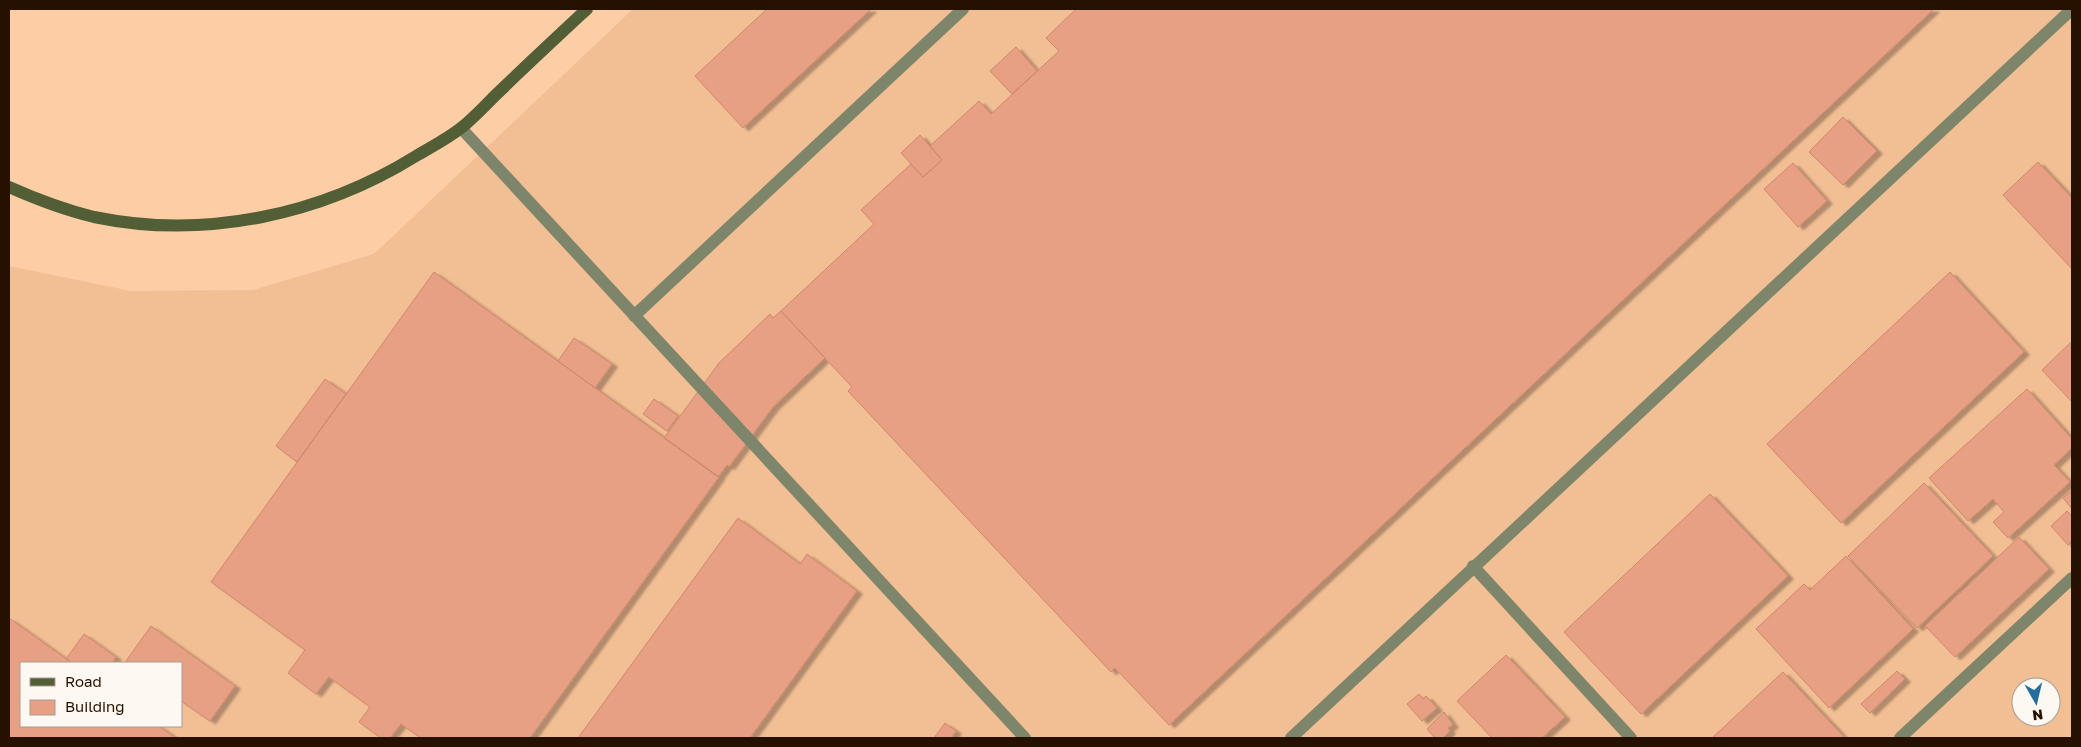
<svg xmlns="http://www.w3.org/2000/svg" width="2081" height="747" viewBox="0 0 2081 747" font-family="'Golos Text',sans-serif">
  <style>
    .built { fill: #f2be93; fill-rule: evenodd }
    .building { fill: #e7a084; stroke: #ce886d; filter: url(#shadow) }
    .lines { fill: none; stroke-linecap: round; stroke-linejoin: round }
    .lane { stroke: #7d866a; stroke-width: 12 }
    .secondary { stroke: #525e35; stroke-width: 12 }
  </style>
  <defs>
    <filter id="shadow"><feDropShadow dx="5.5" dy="3" stdDeviation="1" flood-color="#0004"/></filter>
  </defs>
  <rect width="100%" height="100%" fill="#fdcea5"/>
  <path class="built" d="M633,9H2072V738H9V266L131,291L253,290L374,254ZM21,663H181V726H21ZM2021,687H2051V717H2021Z"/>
  <path class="building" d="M767,9H871L743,128L695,76Z
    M1076,9H1934L1169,725L1115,668L1111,672L848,391L852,387L781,311L874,224L861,210L911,164L923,177L942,160L930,146L979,101L991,114L1059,51L1046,38Z
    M1016,47L1037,71L1012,94L990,71Z
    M1843,117L1877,151L1843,185L1809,152Z
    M920,135L942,160L923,177L901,153Z
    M2038,162L2072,198V269L2003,195Z
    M1793,163L1827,201L1798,227L1764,189Z
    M434,272L719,477L530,738H421L401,724L390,738H381L359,722L370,707L329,677L316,694L288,673L305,650L211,582Z
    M1950,272L2024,352L1841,523L1767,444Z
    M781,311L825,358L773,407L729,467L727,465L718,477L664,438L719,363L770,314L773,318Z
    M574,338L612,364L595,388L558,361Z
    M2072,341V402L2042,370Z
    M325,379L346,394L297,462L276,446Z
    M2027,389L2072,439V448L2054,465L2070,482L2008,538L1993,522L2004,512L1993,499L1968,521L1929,478Z
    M654,399L678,416L667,431L643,414Z
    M1924,483L1993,556L1917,628L1848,556Z
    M2072,490V509L2063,498Z
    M1710,494L1788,576L1641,714L1564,632Z
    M2067,511L2072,516V540L2068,545L2051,526Z
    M738,518L800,564L807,554L857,591L750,738H578Z
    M2019,537L2049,569L1955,657L1925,626Z
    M1846,556L1913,629L1829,708L1756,629L1804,584L1810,590Z
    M9,618L72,663H21V726H159L176,738H9Z
    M151,626L235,686L210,721L181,701V663H129L126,661Z
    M84,634L116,657L112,663H72L66,659Z
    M1506,655L1565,717L1542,738H1492L1457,701Z
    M1897,671L1905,679L1870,713L1861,704Z
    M1783,672L1845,738H1712Z
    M1419,694L1423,699L1426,696L1437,708L1422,721L1407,704Z
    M1444,712L1453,725L1448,728L1450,731L1443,738H1435L1427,729Z
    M945,723L956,731L951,738H934Z"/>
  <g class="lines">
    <path class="lane" d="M461,128L1025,738
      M634,316L963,9
      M1473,566L1631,738
      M1291,738L2072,9
      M1900,738L2072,578"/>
    <path class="secondary" d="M9,187C36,199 65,210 94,217C205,240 321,215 416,156C431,147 447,139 461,128C475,117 488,102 502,89C530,62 558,36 587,9"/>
  </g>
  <rect width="2081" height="747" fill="none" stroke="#261100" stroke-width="20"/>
  <rect x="20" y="662" width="162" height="65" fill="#fef8f3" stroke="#a89c92"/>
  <rect x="30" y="678" width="25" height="8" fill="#525e35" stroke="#a89c92"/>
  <text x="65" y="687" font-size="15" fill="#261100">Road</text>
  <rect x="30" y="700" width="25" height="15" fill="#e7a084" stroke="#a89c92"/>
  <text x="65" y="712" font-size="15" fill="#261100">Building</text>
  <g transform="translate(2036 702) rotate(172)"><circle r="24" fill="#fef8f3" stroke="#a89c92"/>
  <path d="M0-4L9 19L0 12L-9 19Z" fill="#216fa1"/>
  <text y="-8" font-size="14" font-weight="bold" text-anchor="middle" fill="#261100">N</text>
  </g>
</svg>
